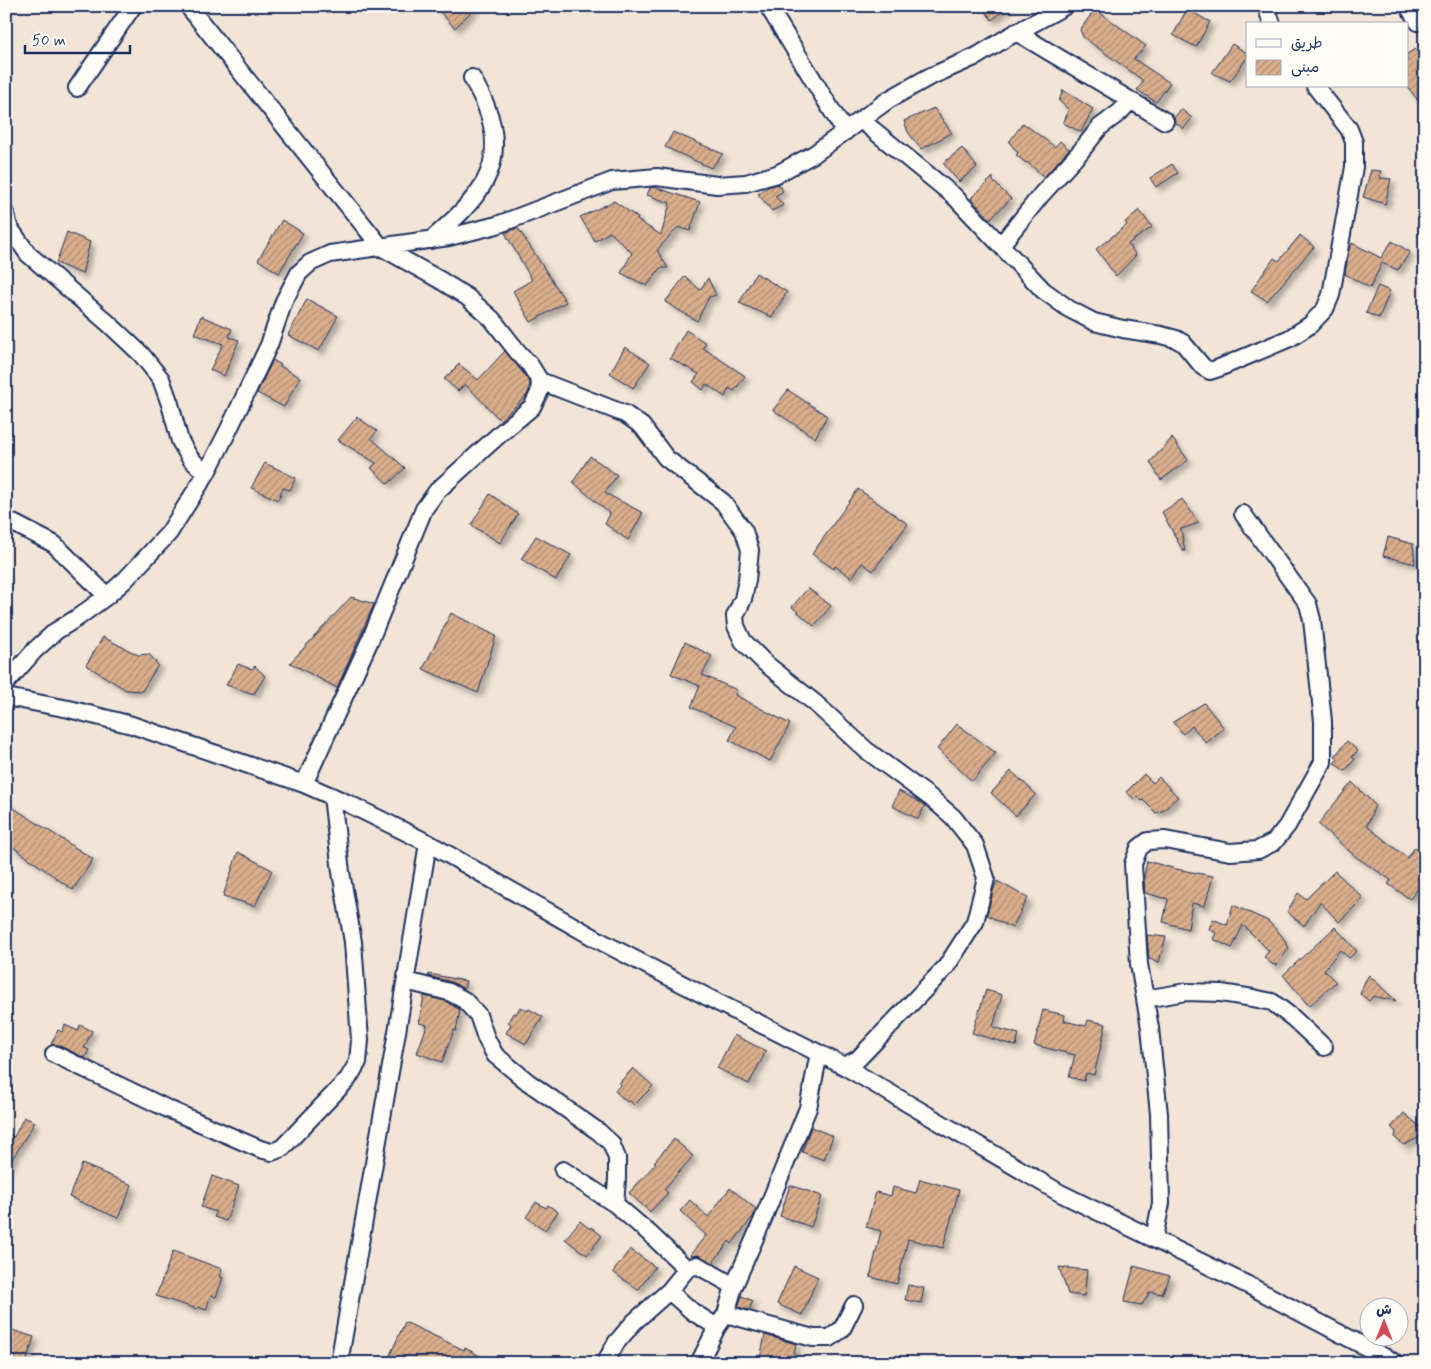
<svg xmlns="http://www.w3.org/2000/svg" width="1431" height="1369" viewBox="0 0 1431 1369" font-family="Mynerve,'Playpen Sans Arabic',sans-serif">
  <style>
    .building { fill: url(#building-hatch); stroke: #1b2f5e; filter: url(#shadow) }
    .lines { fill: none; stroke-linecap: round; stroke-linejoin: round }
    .minor-casing { stroke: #1b2f5e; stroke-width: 20 }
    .minor { stroke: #fdfcf7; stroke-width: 16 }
  </style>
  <defs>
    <pattern id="building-hatch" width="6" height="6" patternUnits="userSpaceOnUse" patternTransform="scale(1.25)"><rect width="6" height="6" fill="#daae8b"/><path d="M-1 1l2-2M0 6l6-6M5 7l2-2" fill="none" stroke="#b08e75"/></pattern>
    <filter id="shadow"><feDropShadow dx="4.5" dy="4.5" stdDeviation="2.5" flood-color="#0004"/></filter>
  </defs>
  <rect width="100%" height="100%" fill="#f2e5d7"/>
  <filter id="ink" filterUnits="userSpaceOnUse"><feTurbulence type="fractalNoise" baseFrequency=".02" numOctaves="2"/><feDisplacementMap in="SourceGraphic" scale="10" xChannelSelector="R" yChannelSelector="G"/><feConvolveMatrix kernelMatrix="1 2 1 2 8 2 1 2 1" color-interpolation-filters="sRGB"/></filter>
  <g filter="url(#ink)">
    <path class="building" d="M434,6H477L455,28Z
      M981,6H1009L992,20Z
      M1095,9L1146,46L1134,59L1170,83L1156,102L1137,90L1143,82L1141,79L1083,37L1080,30Z
      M1187,9L1210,22L1196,47L1173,35Z
      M1232,44L1247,53V58L1230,81L1212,73Z
      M1415,49L1425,61V110L1407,86V54Z
      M1063,90L1093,109L1081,132L1063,123L1069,110L1059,101Z
      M934,108L952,133L921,149L908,132L904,121Z
      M1181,109L1192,118L1183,129L1175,122L1174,118Z
      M1023,123L1055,147L1060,141L1069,149L1044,177L1027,162L1026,163L1016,155L1018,153L1009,142Z
      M673,132L723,154L711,168L665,147Z
      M962,148L977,167L959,182L943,163Z
      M1172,164L1178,173L1156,187L1150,178Z
      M1371,170L1381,171L1380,178L1391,179L1385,204L1363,197Z
      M993,177V181L1011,199L990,219L971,198Z
      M778,184L783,191L775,196L783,205L772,211L758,194L768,187Z
      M654,187L700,202L690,231L678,227L657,250L668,268H660L647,286L621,273L632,253L610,232L595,241L580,217L614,201L638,218L637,220L661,235L670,203L647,195L650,188Z
      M1139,210L1152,227L1128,244L1136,255L1116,276L1096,249L1127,225L1125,222Z
      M282,220L303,233L279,273L258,260Z
      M518,228L566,302L531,322L513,291L532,280L505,233Z
      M67,232L90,242L82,274L56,263Z
      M1300,235L1314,247L1267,301L1251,291L1274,258L1279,261Z
      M1392,241L1410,252L1398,270L1382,263L1370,288L1345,274L1349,250L1352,243L1381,258Z
      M756,273L787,292L772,317L739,303Z
      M685,276L700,290L708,278L716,295L709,297L697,321L665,302Z
      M1378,286L1390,291L1379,318L1366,313Z
      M307,299L338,316L319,351L288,335Z
      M201,316L232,329L229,337L239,340L224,376L210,370L223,344L194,334Z
      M686,330L706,343L703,348L745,376L734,391L729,388L725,397L706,384L703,390L693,382L699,374L670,358Z
      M625,347L650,363L633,388L610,373Z
      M505,351L523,373L530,383L529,390L527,395L500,420L465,384L458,391L444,379L459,364L478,380Z
      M273,360L281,365L280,366L300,377L284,407L257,393Z
      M788,390L827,416L815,438L773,410Z
      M357,417L377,431L371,438L405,468L388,484L371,468L376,463L338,440Z
      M1172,438L1188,460L1161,480L1150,462Z
      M590,456L617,475L605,493L643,513L628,540L605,524L610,514L573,482Z
      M265,463L296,478L290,490L283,488L278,500L251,488Z
      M858,489L908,524L873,571L862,563L852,578L835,566L834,569L812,554Z
      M490,494L518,514L500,543L471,525Z
      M1182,499L1199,523L1181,529L1185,551H1183L1162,512Z
      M536,536L571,555L556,580L521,559Z
      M1388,537L1413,544L1415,564L1383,556Z
      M808,588L831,606L814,626L792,607Z
      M351,597L374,604L337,688L290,663Z
      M451,613L496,636L478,693L423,669Z
      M103,637L138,655L149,654L158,665L142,691L126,690L86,665Z
      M685,642L712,656L702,675L737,690L735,695L790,724L770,761L729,740L736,727L691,707L700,686L671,674Z
      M238,664L251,669L255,666L265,676L254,694L226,685Z
      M1204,703L1224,728L1206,743L1192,726L1183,734L1173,722Z
      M957,724L996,753L972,781L937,749Z
      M1347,741L1358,751L1352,757L1355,759L1345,771L1334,763L1338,759L1335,756Z
      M1011,771L1036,794L1016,816L991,793Z
      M1144,774L1153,783L1159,777L1178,797L1164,810L1156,813L1143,800L1142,801L1137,796L1134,799L1126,792Z
      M1352,782L1375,805L1367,826L1407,858L1415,847L1425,852V879L1410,899L1388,884L1391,880L1356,857L1318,824Z
      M899,791L916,800L925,806L918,819L892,806Z
      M6,803L93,859L73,890L6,842Z
      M238,852L272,870L255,906L223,896Z
      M1147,861L1176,869L1213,876L1205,906L1192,903L1188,929L1163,922L1168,899L1145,893L1144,878Z
      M1335,871L1363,898L1339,922L1320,902L1304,926L1287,912L1298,893L1306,899Z
      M997,881L1028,898L1012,928L987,915L994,888Z
      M1233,905L1268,921L1282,936L1289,948L1276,966L1275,964L1273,965L1264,957L1269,951L1243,925L1232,948L1213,939L1216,933L1209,929L1213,919L1227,925Z
      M1335,927L1357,951L1349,958L1340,950L1324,970L1336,982L1309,1006L1283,975Z
      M1147,935L1166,937L1159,962L1149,959Z
      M429,974L466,981L464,989L452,982L428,976Z
      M1369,975L1396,1001L1373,996L1369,1001L1360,994L1365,981Z
      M986,990L1002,995L993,1027L1019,1034L1016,1046L972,1033Z
      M424,996L445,1001L460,1010L456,1031L454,1030L442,1062L417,1053L427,1025L419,1023Z
      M520,1007L528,1011L529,1009L543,1017L526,1044L506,1033L511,1024L508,1022L513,1013L516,1014Z
      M1043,1010L1065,1015L1064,1021L1086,1026L1088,1020L1106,1024L1094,1075L1086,1073L1084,1081L1069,1077L1075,1055L1034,1045Z
      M65,1025L78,1031L80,1025L92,1031L84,1048L89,1050L85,1058L58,1045L51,1044L58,1030L62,1032Z
      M734,1035L766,1051L749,1084L717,1068Z
      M633,1068L653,1086L634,1105L629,1100L627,1102L615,1091L621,1084L619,1083Z
      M1404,1113L1425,1131V1134L1404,1145L1395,1138L1396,1132L1391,1127Z
      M24,1117L35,1122L6,1169V1132L14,1137Z
      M811,1127L833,1136L824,1160L802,1152Z
      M674,1139L693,1156L664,1189L668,1193L650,1212L629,1193L656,1163L654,1162Z
      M82,1164L132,1185L118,1218L69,1197Z
      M212,1176L239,1186L226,1221L214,1217L216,1212L201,1207Z
      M920,1179L959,1190L943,1248L908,1239L897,1284L870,1277L881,1231L866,1227L876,1192L891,1196L893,1187L916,1193Z
      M790,1185L822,1196L811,1227L780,1216Z
      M730,1188L756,1209L754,1215L732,1244L729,1241L713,1263L698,1255L692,1256L690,1255L706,1235L680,1211L690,1200L708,1217Z
      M536,1202L546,1208L548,1205L558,1212L545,1230L526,1217Z
      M580,1221L590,1229L591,1227L602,1236L587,1255L582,1251V1252L565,1239Z
      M630,1249L655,1267L638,1290L613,1272Z
      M173,1251L222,1269L220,1277L223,1278L216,1297L211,1295L206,1310L198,1307L197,1309L156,1296Z
      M794,1266L818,1277L802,1315L777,1304Z
      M1134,1266L1170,1276L1162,1294L1150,1292L1142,1305L1124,1302Z
      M1059,1267L1087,1270L1084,1296L1068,1294Z
      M908,1285L924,1288L921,1303L905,1300Z
      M742,1296L753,1301L749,1310L738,1307Z
      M405,1322L464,1350L465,1348L493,1363H406L390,1355Z
      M6,1328L34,1337L26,1363H6Z
      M765,1335L796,1344L792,1363H759Z"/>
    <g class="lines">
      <defs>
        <path id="minor" d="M188,6L381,247L440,280L467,297L492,319L517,351L530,365L540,381L539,393L532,407L501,433L437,491L424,509L371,638L304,784
          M768,6L845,132
          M1266,6L1272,24
          M1408,6L1418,22
          M1016,32L1165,121
          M77,88L133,6
          M861,120L954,196L1043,290L1069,309L1094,322L1123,329L1161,335L1176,339L1183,343L1203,367L1210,371L1219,368L1290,338L1310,325L1325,309L1331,295L1354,167V142L1349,129L1315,86
          M6,214L9,227L28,254L108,323L141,354L161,379L170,404L180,441L190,458L206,474
          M431,240C475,201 511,169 486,106C482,96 477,87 472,78
          M1001,245L1041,195L1081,151L1100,127L1120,112L1130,101
          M540,381L625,414L642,426L666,458L723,502L744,531L750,550L747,580L743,599L735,616L736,626L743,641L765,663L815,703L866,750L931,798L953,817L975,845L986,878L975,922L946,967L858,1059L844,1066
          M6,520L13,523L54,544L107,596
          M6,683L35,650L56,631L77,618L107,596L125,580L169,533L206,474L228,431L269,345L284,301L299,273L310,263L330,254L449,237L497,225L612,181L657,177L717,185L746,183L777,174L814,154L888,100L927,78L977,56L1008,37L1065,6
          M6,697L69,709L132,725L304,784L347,803L428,843L600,941L717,1002L844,1066L1060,1193L1252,1287L1396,1363
          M406,981L449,992L464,1000L478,1015L486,1038L495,1055L528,1082L599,1132L611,1143L617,1158V1179L615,1204
          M1145,999L1186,992L1221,993L1253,998L1272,1002L1293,1018L1324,1047
          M54,1054L168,1109L260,1149L272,1152L282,1148L348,1079L358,1062L360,1040L353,942L341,872L332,796
          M563,1170L615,1204L649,1233L687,1269
          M1154,1238L1161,1203L1159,1114L1150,1028L1139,964L1133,864L1139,848L1148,841L1165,840L1230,852L1258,850L1274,842L1287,826L1323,762V721L1312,620L1308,604L1243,514
          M669,1291L693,1312L717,1327L726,1314L734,1286L761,1224L808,1108L819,1053
          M726,1314L813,1338H830L842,1329L854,1305
          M339,1363L397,1032L428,843
          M605,1363L616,1343L634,1322L669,1291L687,1269L697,1265L734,1286
          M699,1363L717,1327"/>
      </defs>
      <use href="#minor" class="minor-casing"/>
      <use href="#minor" class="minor"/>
    </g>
  </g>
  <rect width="1431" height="1369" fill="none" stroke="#fdfcf7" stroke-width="25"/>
  <rect x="12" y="12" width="1406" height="1344" fill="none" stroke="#1b2f5e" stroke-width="2" filter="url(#ink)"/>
  <rect x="1246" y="22" width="162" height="65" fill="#fdfcf7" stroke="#a3aaba"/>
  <rect x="1256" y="39" width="25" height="8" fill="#fdfcf7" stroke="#a3aaba"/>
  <text x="1291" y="48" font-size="15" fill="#1b2f5e">طريق</text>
  <rect x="1256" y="60" width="25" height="15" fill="url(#building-hatch)" stroke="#a3aaba"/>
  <text x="1291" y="72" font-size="15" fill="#1b2f5e">مبنى</text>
  <g transform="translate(1384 1322)"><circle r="24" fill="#fdfcf7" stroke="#a3aaba"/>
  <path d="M0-4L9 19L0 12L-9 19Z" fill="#d1495b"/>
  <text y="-8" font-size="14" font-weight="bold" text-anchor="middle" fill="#1b2f5e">ش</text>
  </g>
  <path d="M25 45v8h105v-8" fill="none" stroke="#1b2f5e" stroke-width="2.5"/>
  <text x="32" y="45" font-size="15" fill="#1b2f5e" stroke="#fdfcf7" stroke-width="4" paint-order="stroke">50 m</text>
</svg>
